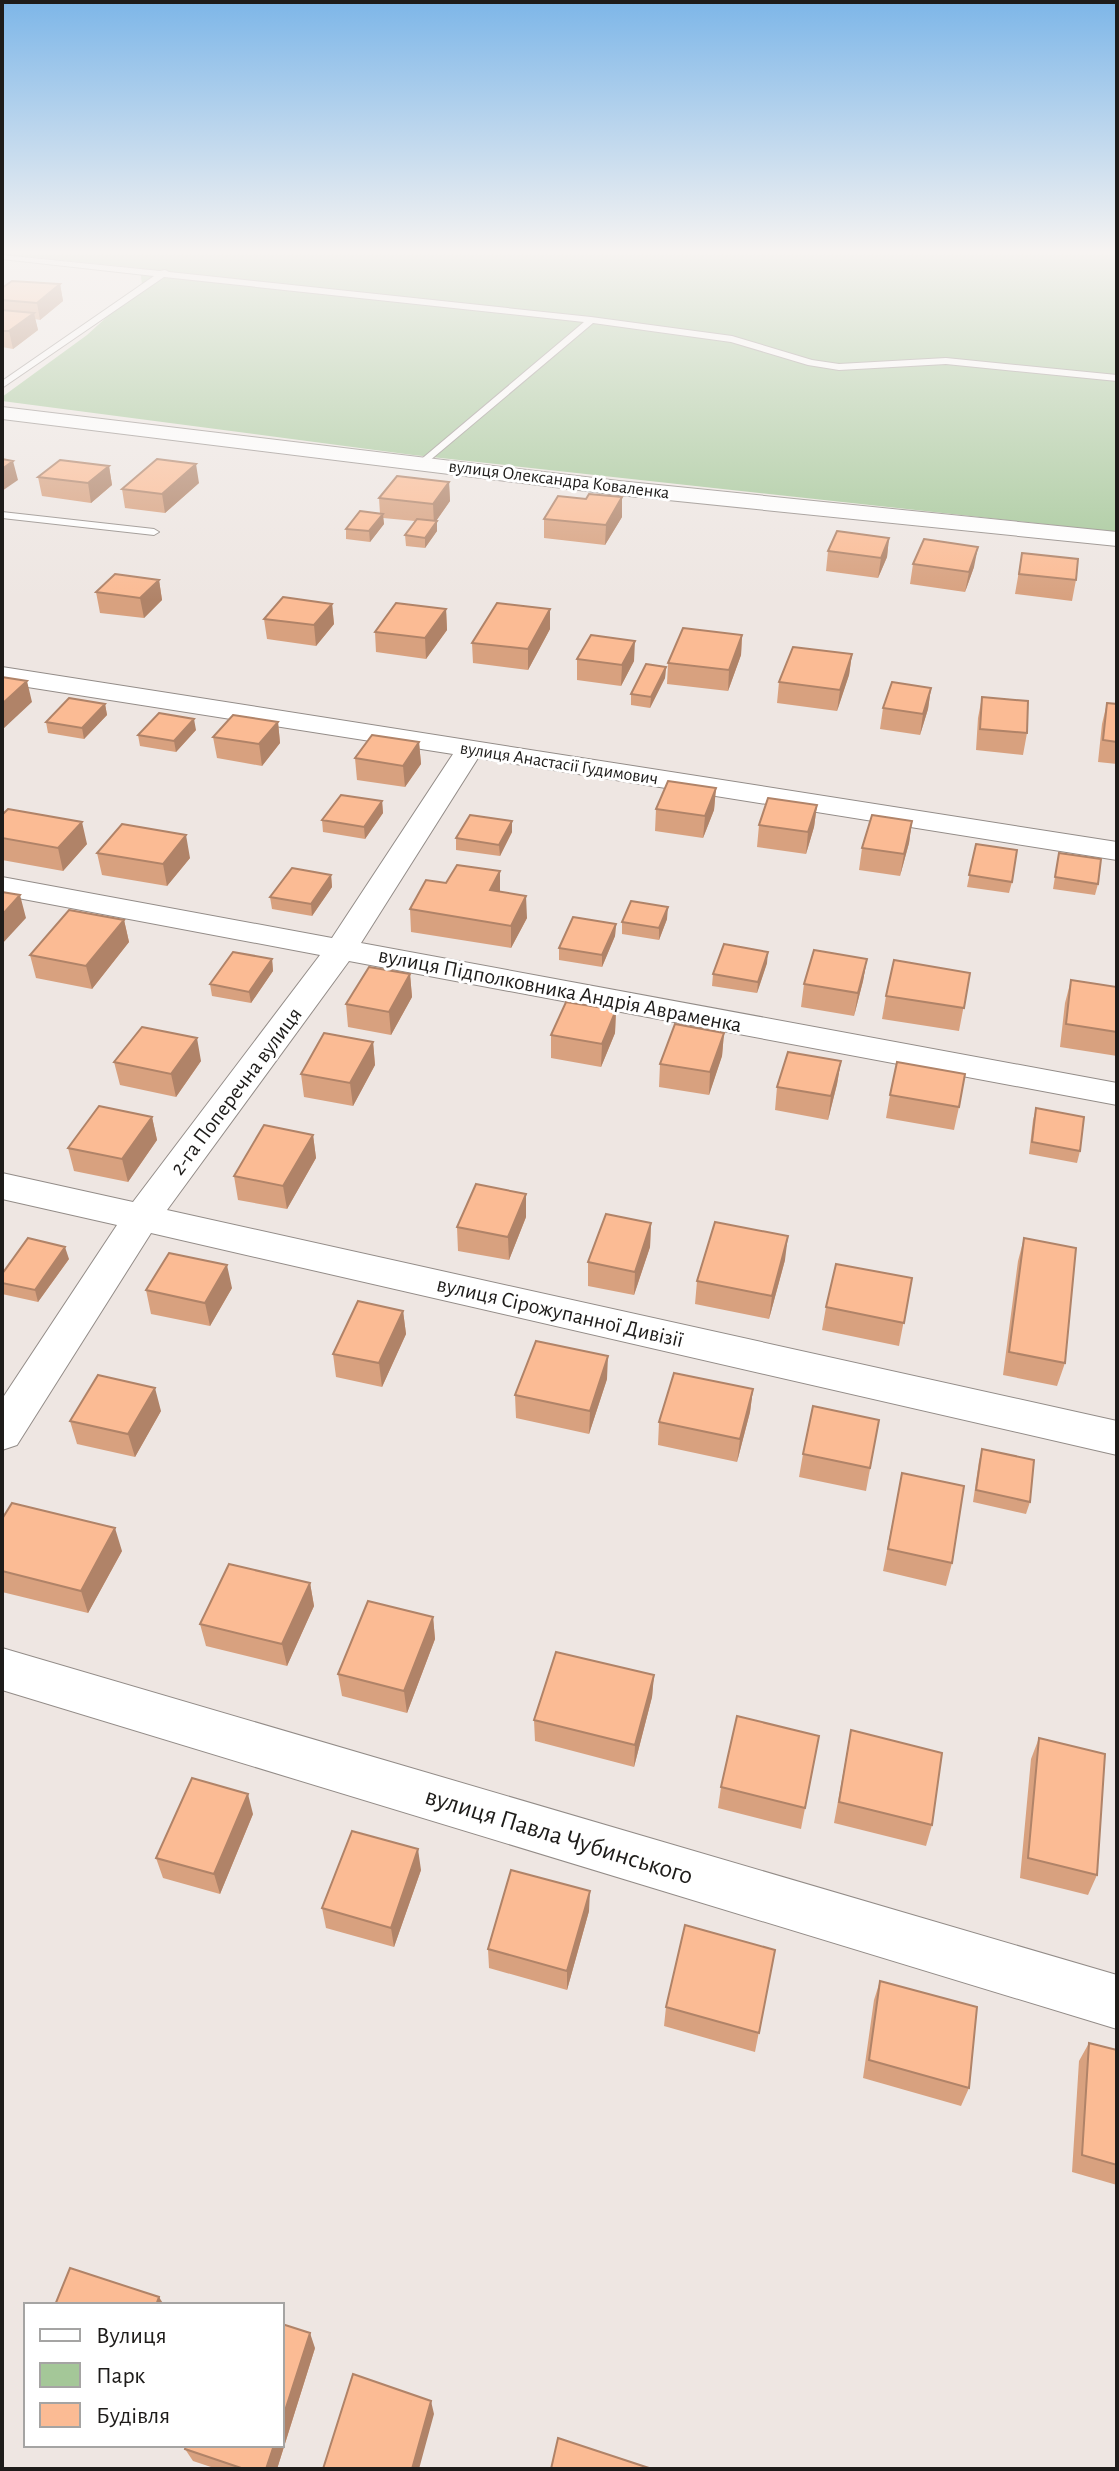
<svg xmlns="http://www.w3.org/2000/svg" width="1119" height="2471" viewBox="0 0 1119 2471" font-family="'Alegreya Sans',sans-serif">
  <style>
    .green { fill: #a4c798 }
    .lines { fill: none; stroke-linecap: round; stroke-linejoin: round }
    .service-casing { stroke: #938c88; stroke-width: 2 }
    .minor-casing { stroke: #938c88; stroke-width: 2 }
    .service { fill: #fff; fill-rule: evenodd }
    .minor { fill: #fff; fill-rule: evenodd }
    .wall { fill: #d8a17f }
    .shaded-wall { fill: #b08368 }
    .building { fill: #fbbb94; stroke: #b08368; stroke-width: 2 }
    .labels { text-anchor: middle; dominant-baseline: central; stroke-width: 6; stroke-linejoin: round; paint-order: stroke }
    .far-street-label { font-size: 18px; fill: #1e1c1a; stroke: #fff }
    .street-label { font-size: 22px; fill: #1e1c1a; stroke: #fff }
    .near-street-label { font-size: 26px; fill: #1e1c1a; stroke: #fff }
  </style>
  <rect width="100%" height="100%" fill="#eee6e2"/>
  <path class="green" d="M11,255H1117V532L413,455L2,401V397L87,335L142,285L140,268Z"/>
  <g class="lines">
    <defs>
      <path id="service" d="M2,255L160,271L165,270L169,272L591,317L732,336L812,360L839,364L946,358L1117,375V381L946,364L839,370L808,365L731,342L593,323L422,467L417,464L418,462L584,322L164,277L2,388V381L154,276L2,259Z
        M2,512L154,529L159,532L154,535L2,518Z"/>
      <path id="minor" d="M2,407L619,481L1117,532V546L619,495L2,419Z
        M2,667L1117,842V860L478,758L361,943L1117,1083V1105L349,961L167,1210L1117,1421V1455L151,1233L17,1445L2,1450V1399L117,1225L2,1199V1173L133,1202L320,955L2,895V877L332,938L453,754L2,683Z
        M2,1648L1117,1975V2029L2,1690Z"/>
    </defs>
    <use href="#service" class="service-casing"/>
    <use href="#minor" class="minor-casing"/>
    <use href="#service" class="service"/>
    <use href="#minor" class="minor"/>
  </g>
  <path class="wall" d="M60,284L63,301L40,320L35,319L38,330L13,349L2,347V288Z
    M109,466L112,485L91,503L42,496L38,477Z
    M449,482L450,501L436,521L437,531L425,548L406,546L405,535L415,521L383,518L384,524L370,542L346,539V529L380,514L379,498Z
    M199,483L165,513L125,508L122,489Z
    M622,517L605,545L544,538V519Z
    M889,538L887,557L878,578L826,571L828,551Z
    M1022,553L1076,580L1072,601L1015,594Z
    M913,564L974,567L965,592L910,584Z
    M159,580L162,600L144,618L100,613L96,592Z
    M332,604L334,624L316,646L267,639L264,619Z
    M446,609L447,630L426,659L376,652L375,632Z
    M550,629L528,670L473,663L472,643Z
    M742,635L741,655L728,691L667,684L668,663Z
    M852,654L849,675L837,711L777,703L779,682Z
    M577,659L634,661L621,686L577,680Z
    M666,667L665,678L650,708L631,705V694Z
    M931,688L928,709L920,735L880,729L883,708Z
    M982,697L1027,733L1023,755L976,750L978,718Z
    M1107,703L1117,704V764L1098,762L1102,724Z
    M105,704L107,715L84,739L48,733L46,722Z
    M278,722L280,743L262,766L217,758L213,737Z
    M196,730L176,752L140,746L138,735Z
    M419,742L421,764L405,787L357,780L355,758Z
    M716,788L714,810L703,838L655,831L656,809Z
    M382,801L383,813L365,839L323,832L322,820Z
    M817,805L814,827L806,854L757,847L759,825Z
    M2,815L87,844L63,871L2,860Z
    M512,821V832L500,856L456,850V838Z
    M912,821L909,843L900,876L859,870L862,848Z
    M976,844L1012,882L1009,893L967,887Z
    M97,853L190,858L167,886L102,875Z
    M1059,853L1098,884L1095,895L1053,889Z
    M500,871V891L527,918L511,948L411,932L410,909L446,883Z
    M331,875L332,887L312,916L272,909L270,897Z
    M667,919L659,940L622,934V922Z
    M124,920L129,942L92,989L36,978L30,955Z
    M616,924L615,936L602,967L559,960V948Z
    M272,959L273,971L251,1003L212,996L210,984Z
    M867,959L863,981L854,1016L801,1007L804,984Z
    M767,963L757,993L712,986L713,974Z
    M970,973L959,1031L882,1019L886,996Z
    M410,974L412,997L391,1035L348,1027L346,1004Z
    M1071,980L1117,987V1056L1060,1047L1065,1003Z
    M616,1010L615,1033L601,1067L551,1058V1035Z
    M724,1033L722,1056L709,1095L659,1087L660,1064Z
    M373,1042L375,1065L353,1106L304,1097L301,1074Z
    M201,1061L176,1097L120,1085L114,1062Z
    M841,1061L837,1084L828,1120L775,1110L777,1087Z
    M890,1095L959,1107L954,1130L886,1118Z
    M1036,1108L1080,1151L1077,1163L1029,1154L1033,1120Z
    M152,1117L157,1140L128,1182L74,1171L68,1148Z
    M313,1135L316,1158L287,1209L238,1200L234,1176Z
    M526,1217L509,1260L458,1251L457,1227Z
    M651,1223L650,1247L634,1295L588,1286V1262Z
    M1024,1238L1065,1363L1057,1386L1003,1375L1018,1261Z
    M69,1259L38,1302L2,1294V1274Z
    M785,1260L769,1319L695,1304L697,1281Z
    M912,1278L899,1346L822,1330L826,1307Z
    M232,1288L210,1326L151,1314L146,1290Z
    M403,1311L406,1334L382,1387L336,1377L333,1354Z
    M607,1379L589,1434L516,1418L515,1395Z
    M753,1389L750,1412L737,1462L658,1445L659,1422Z
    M161,1411L135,1457L77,1444L70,1421Z
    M879,1420L866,1491L799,1477L803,1454Z
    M982,1449L1030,1502L1026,1514L973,1502L979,1461Z
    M902,1473L952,1563L946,1586L883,1571Z
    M2,1519L122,1551L88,1613L2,1592Z
    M310,1583L314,1606L287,1666L206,1646L200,1624Z
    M433,1617L435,1639L407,1713L342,1696L338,1674Z
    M654,1675L652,1697L634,1767L535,1741L534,1720Z
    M851,1730L932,1825L926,1846L834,1823Z
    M819,1736L801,1829L718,1808L721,1787Z
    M1039,1738L1097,1875L1088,1895L1020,1878L1031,1759Z
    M253,1814L220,1894L163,1878L156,1858Z
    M421,1870L394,1947L326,1928L322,1908Z
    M589,1911L567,1990L489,1968L488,1949Z
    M775,1950L755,2052L664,2026L666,2007Z
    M880,1981L969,2088L961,2106L863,2078L874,2000Z
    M1089,2043L1117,2050V2185L1072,2172L1079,2061Z
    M315,2348L277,2469H217L193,2461L185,2449Z"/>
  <path class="shaded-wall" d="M60,284L63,301L40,320L37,303Z
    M34,313L38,330L13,349L9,331Z
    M13,461L18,480L2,491V469Z
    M196,464L199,483L165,513L162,494Z
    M109,466L112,485L91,503L88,483Z
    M449,482L450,501L434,524L433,504Z
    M622,497V517L605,545L606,525Z
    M383,514L384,524L370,542L369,531Z
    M437,521V531L425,548V538Z
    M889,538L887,557L878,578L881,558Z
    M978,547L974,567L965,592L969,572Z
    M159,580L162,600L144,618L140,598Z
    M332,604L334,624L316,646L314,625Z
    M446,609L447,630L426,659L425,638Z
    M550,609V629L528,670V649Z
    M742,635L741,655L728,691L729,670Z
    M635,641L634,661L621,686L622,665Z
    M852,654L849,675L837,711L840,690Z
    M666,667L665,678L650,708L651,697Z
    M27,681L32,702L2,730V704Z
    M931,688L928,709L920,735L923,714Z
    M105,704L107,715L84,739L82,728Z
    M194,719L196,730L176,752L174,741Z
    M278,722L280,743L262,766L259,744Z
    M419,742L421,764L405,787L403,766Z
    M716,788L714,810L703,838L705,816Z
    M382,801L383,813L365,839L364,827Z
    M817,805L814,827L806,854L808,832Z
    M512,821V832L500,856L499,845Z
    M912,821L909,843L900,876L904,854Z
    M82,822L87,844L63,871L58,848Z
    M186,835L190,858L167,886L163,864Z
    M500,871V894L490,890Z
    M331,875L332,887L312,916L311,904Z
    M20,895L26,918L2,944V915Z
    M526,896L527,918L511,948V926Z
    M668,907L667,919L659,940V928Z
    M124,920L129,942L92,989L86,966Z
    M616,924L615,936L602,967V955Z
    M768,952L767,963L757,993L758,982Z
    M272,959L273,971L251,1003L249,992Z
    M867,959L863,981L854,1016L858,993Z
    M410,974L412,997L391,1035L389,1012Z
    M616,1010L615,1033L601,1067L602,1044Z
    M724,1033L722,1056L709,1095L710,1072Z
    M197,1038L201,1061L176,1097L171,1074Z
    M373,1042L375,1065L353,1106L350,1083Z
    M841,1061L837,1084L828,1120L831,1096Z
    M152,1117L157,1140L128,1182L122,1159Z
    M313,1135L316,1158L287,1209L283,1186Z
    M526,1194V1217L509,1260L508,1237Z
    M651,1223L650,1247L634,1295L635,1272Z
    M788,1236L785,1260L769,1319L772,1296Z
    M65,1247L69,1259L38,1302L35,1290Z
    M227,1265L232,1288L210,1326L205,1303Z
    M403,1311L406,1334L382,1387L379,1363Z
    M608,1356L607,1379L589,1434L590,1411Z
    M155,1388L161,1411L135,1457L128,1434Z
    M753,1389L750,1412L737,1462L740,1439Z
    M115,1528L122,1551L88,1613L81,1591Z
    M310,1583L314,1606L287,1666L282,1644Z
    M433,1617L435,1639L407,1713L404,1691Z
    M654,1675L652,1697L634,1767L635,1745Z
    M248,1794L253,1814L220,1894L214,1874Z
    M418,1849L421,1870L394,1947L391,1928Z
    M590,1891L589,1911L567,1990V1971Z
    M159,2297L164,2305H156Z
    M310,2333L315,2348L277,2469H266L274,2445H282V2420Z
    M431,2401L434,2414L419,2469H412Z"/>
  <path class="building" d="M12,281L60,284L37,303L2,300V288Z
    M2,310L34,313L9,331H2Z
    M2,459L13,461L2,469Z
    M157,459L196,464L162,494L122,489Z
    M60,460L109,466L88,483L38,477Z
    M397,476L449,482L433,504L379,498Z
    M589,494L622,497L606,525L544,519L558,496L586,499Z
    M360,511L383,514L369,531L346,529Z
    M417,519L437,521L425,538L405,535Z
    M837,531L889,538L881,558L828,551Z
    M924,539L978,547L969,572L913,564Z
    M1022,553L1078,559L1076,580L1019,574Z
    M115,574L159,580L140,598L96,592Z
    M283,597L332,604L314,625L264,619Z
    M396,603L446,609L425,638L375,632Z
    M497,603L550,609L528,649L472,643Z
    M683,628L742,635L729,670L668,663Z
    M591,635L635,641L622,665L577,659Z
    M793,647L852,654L840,690L779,682Z
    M646,664L666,667L651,697L631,694Z
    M2,677L27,681L2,704Z
    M892,682L931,688L923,714L883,708Z
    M982,697L1028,701L1027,733L980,729Z
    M69,698L105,704L82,728L46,722Z
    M1107,703L1117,704V742L1103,740Z
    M159,713L194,719L174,741L138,735Z
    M233,715L278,722L259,744L213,737Z
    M372,735L419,742L403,766L355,758Z
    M668,781L716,788L705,816L656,809Z
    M341,795L382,801L364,827L322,820Z
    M768,798L817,805L808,832L759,825Z
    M8,809L82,822L58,848L2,838V815Z
    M470,815L512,821L499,845L456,838Z
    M872,815L912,821L904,854L862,848Z
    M122,824L186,835L163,864L97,853Z
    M976,844L1017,850L1012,882L969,875Z
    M1059,853L1101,859L1098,884L1055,877Z
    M457,865L500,871L490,890L526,896L511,926L410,909L426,880L446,883Z
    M292,868L331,875L311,904L270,897Z
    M2,892L20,895L2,915Z
    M631,901L668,907L659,928L622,922Z
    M69,910L124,920L86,966L30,955Z
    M573,917L616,924L602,955L559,948Z
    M724,944L768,952L758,982L713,974Z
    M814,950L867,959L858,993L804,984Z
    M233,952L272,959L249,992L210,984Z
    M894,960L970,973L964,1008L886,996Z
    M369,967L410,974L389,1012L346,1004Z
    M1071,980L1117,987V1032L1066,1024Z
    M566,1002L616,1010L602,1044L551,1035Z
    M675,1024L724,1033L710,1072L660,1064Z
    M142,1027L197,1038L171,1074L114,1062Z
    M324,1033L373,1042L350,1083L301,1074Z
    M788,1052L841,1061L831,1096L777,1087Z
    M897,1062L965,1074L959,1107L890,1095Z
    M99,1106L152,1117L122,1159L68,1148Z
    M1036,1108L1084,1117L1080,1151L1032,1142Z
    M264,1125L313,1135L283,1186L234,1176Z
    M476,1184L526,1194L508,1237L457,1227Z
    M606,1214L651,1223L635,1272L588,1262Z
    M715,1222L788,1236L772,1296L697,1281Z
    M28,1238L65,1247L35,1290L2,1283V1274Z
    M1024,1238L1076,1248L1065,1363L1009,1352Z
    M169,1253L227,1265L205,1303L146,1290Z
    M836,1264L912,1278L904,1323L826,1307Z
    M358,1301L403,1311L379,1363L333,1354Z
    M536,1341L608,1356L590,1411L515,1395Z
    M674,1373L753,1389L740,1439L659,1422Z
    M98,1375L155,1388L128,1434L70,1421Z
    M813,1406L879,1420L870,1468L803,1454Z
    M982,1449L1034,1460L1030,1502L976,1490Z
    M902,1473L964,1486L952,1563L888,1549Z
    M12,1503L115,1528L81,1591L2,1571V1519Z
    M229,1564L310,1583L282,1644L200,1624Z
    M368,1601L433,1617L404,1691L338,1674Z
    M556,1652L654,1675L635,1745L534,1720Z
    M737,1716L819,1736L805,1808L721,1787Z
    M851,1730L942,1753L932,1825L839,1802Z
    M1039,1738L1105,1754L1097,1875L1028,1858Z
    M192,1778L248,1794L214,1874L156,1858Z
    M352,1831L418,1849L391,1928L322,1908Z
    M511,1870L590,1891L567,1971L488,1949Z
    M685,1925L775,1950L759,2033L666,2007Z
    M880,1981L977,2007L969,2088L869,2060Z
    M1089,2043L1117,2050V2165L1082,2155Z
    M70,2268L159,2297L156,2305H55Z
    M282,2324L310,2333L282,2420Z
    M353,2374L431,2401L412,2469H323Z
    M558,2438L652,2469H551Z
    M186,2445H274L266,2469H244L185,2449Z"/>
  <linearGradient id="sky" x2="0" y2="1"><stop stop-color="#7db6e8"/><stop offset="0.42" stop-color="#f7f4f2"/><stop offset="1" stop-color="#f7f4f2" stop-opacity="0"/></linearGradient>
  <rect width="1119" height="600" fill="url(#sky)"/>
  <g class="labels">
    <g class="far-street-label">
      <text transform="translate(559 480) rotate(7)">вулиця Олександра Коваленка</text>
      <text transform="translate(559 764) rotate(9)">вулиця Анастасії Гудимович</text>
    </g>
    <g class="street-label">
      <text transform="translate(560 990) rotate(11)">вулиця Підполковника Андрія Авраменка</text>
      <text transform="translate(236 1091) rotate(-53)">2-га Поперечна вулиця</text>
      <text transform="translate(560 1312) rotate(13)">вулиця Сірожупанної Дивізії</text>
    </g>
    <g class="near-street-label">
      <text transform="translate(559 1836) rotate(17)">вулиця Павла Чубинського</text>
    </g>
  </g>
  <rect width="1119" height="2471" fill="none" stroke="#1e1c1a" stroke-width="8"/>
  <rect x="24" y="2303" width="260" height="144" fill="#ffffff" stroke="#a5a4a3" stroke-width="2"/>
  <rect x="40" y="2329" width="40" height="12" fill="#ffffff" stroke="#a5a4a3" stroke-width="2"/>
  <text x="96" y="2343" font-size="24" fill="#1e1c1a">Вулиця</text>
  <rect x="40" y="2363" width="40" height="24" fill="#a4c798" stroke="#a5a4a3" stroke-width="2"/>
  <text x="96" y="2383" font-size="24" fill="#1e1c1a">Парк</text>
  <rect x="40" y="2403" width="40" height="24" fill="#fbbb94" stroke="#a5a4a3" stroke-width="2"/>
  <text x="96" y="2423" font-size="24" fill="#1e1c1a">Будівля</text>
</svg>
